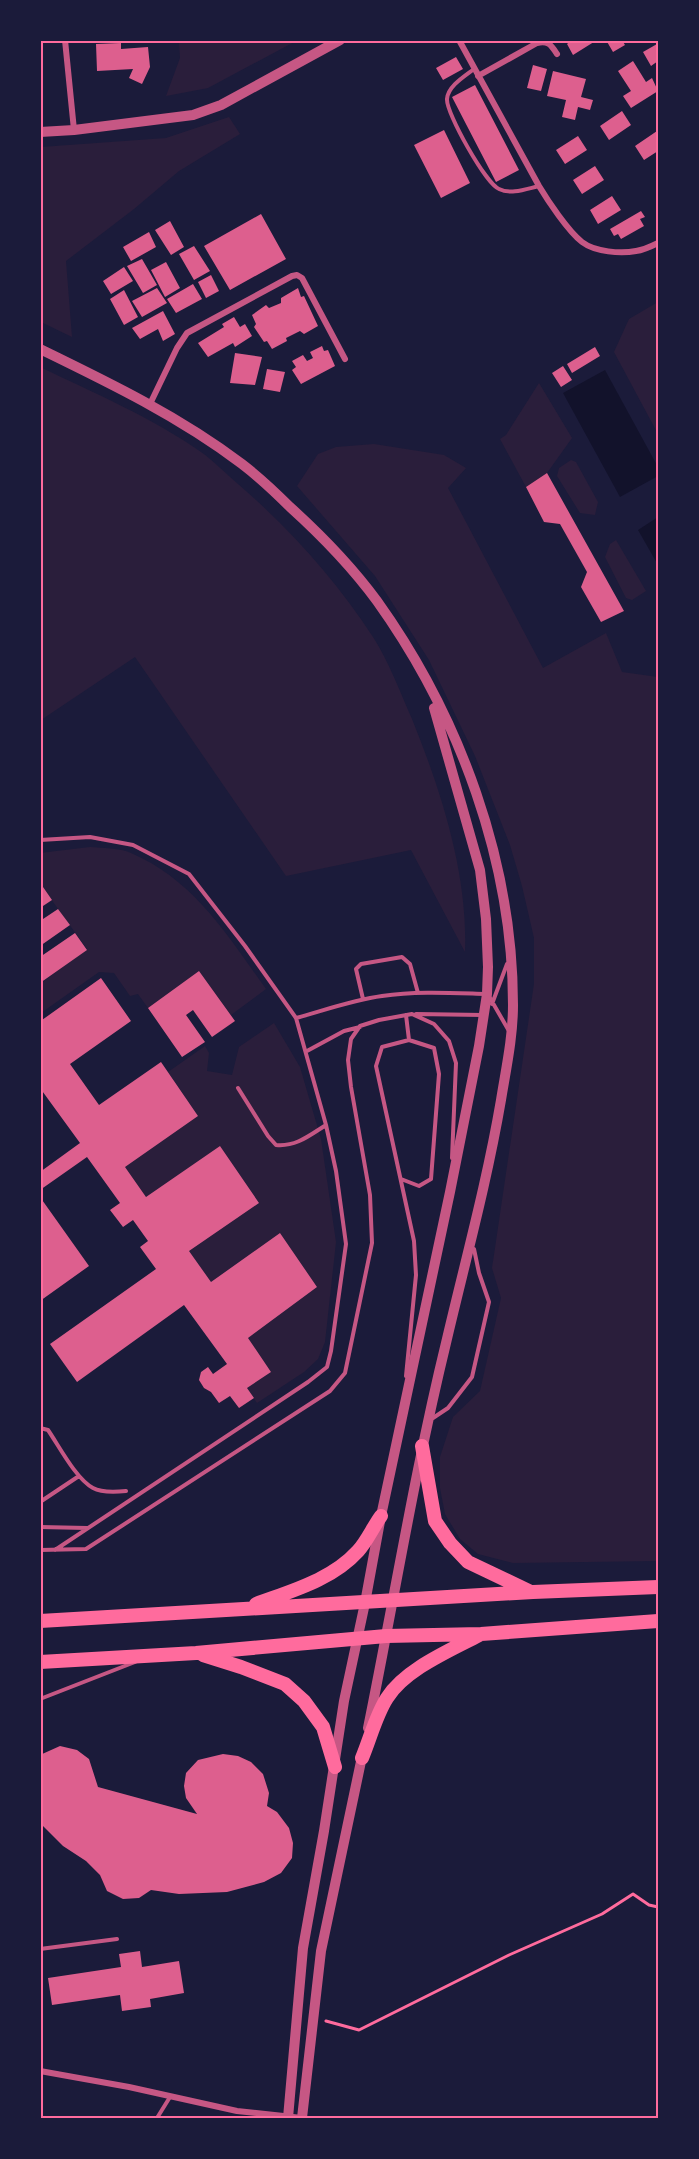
<svg xmlns="http://www.w3.org/2000/svg" width="699" height="2159" viewBox="0 0 699 2159" font-family="Inter,sans-serif">
  <style>
    .green { fill: #2a1e3b }
    .water { fill: #12122b }
    .building { fill: #dd5f8e }
    .lines { fill: none; stroke-linecap: round; stroke-linejoin: round }
    .path { stroke: #ff6b9d; stroke-width: 3 }
    .service { stroke: #c65784; stroke-width: 4 }
    .minor { stroke: #c65784; stroke-width: 6 }
    .tertiary { stroke: #c65784; stroke-width: 10 }
    .primary { stroke: #ff6b9d; stroke-width: 14 }
    .neatline { fill: none; stroke: #ff6b9d; stroke-width: 2 }
  </style>
  <rect width="100%" height="100%" fill="#1b1b3a"/>
  <path class="green" d="M179,41V40L296,41L208,88L166,96L180,58Z
    M229,117L240,134L179,171L134,209L66,261L72,337L41,322V147L166,138Z
    M658,302V434L614,352L629,319Z
    M40,367C94,393 151,417 201,452C214,461 226,474 238,484C290,529 336,580 373,637C389,662 400,692 412,719C441,791 468,873 465,952L411,850L286,876L135,657L41,720Z
    M539,383L572,438L547,473L526,487L500,439L506,435Z
    M374,444L444,455L466,468L448,488L543,668L606,633L622,672L658,677L657,1561L513,1563L478,1554L460,1539L445,1514L440,1488V1457L453,1417L480,1391L501,1298L492,1268L534,984V938L522,886L510,845L475,756L429,660L375,576L297,486L318,454L336,447Z
    M571,460L576,462L598,502L595,515L580,513L557,476L559,468Z
    M616,540L646,591L632,600L626,598L605,557L610,544Z
    M90,847C102,848 120,848 131,853C194,880 228,936 266,989L231,1015L199,971L148,1008L138,994L130,996L114,973L99,972L41,1013V983L87,949L43,888L41,889L40,853Z
    M274,1023L300,1067L321,1139L336,1242L325,1342L318,1359L304,1372L257,1403L247,1388L271,1372L248,1338L317,1287L280,1233L211,1282L189,1251L259,1203L220,1146L146,1197L125,1167L198,1116L168,1072L205,1046L209,1053L207,1071L232,1075L239,1047Z"/>
  <path class="water" d="M605,370L658,467V476L620,497L563,393Z
    M658,517V565L638,530Z"/>
  <path class="building" d="M572,40H597L573,55L567,44Z
    M606,40H622L625,45L613,52Z
    M121,43V49L148,47L150,67L142,84L129,78L133,69L97,71L96,44Z
    M657,44L658,61L651,66L643,52Z
    M456,57L463,69L443,80L436,68Z
    M633,61L646,82L652,78L658,91L631,108L623,96L631,91L618,71Z
    M533,65L547,69L541,91L527,88Z
    M553,71L586,79L581,97L593,100L590,110L578,107L575,120L562,117L566,100L547,96Z
    M475,85L519,170L496,182L452,97Z
    M622,111L631,125L609,140L600,126Z
    M444,130L470,183L441,198L414,145Z
    M657,131L658,151L644,160L635,146Z
    M578,136L587,150L565,164L556,150Z
    M595,166L604,180L582,194L573,180Z
    M612,196L621,210L598,224L590,210Z
    M641,211L645,217L640,219L644,226L621,239L618,234L614,236L610,229Z
    M261,214L286,259L230,290L204,246Z
    M170,221L184,247L171,255L155,230Z
    M149,232L156,247L131,261L123,247Z
    M194,246L210,271L194,280L179,254Z
    M142,259L157,285L143,293L127,266Z
    M166,262L180,288L165,297L151,270Z
    M124,267L133,281L111,294L103,281Z
    M211,275L219,291L206,298L198,282Z
    M193,284L202,299L176,313L167,299Z
    M157,288L167,303L142,317L132,301Z
    M298,288L301,297L304,296L318,326L304,334L300,331L286,338L287,341L272,349L267,341L264,342L254,327L256,324L252,315L266,305L269,308L281,303V298Z
    M124,290L138,317L124,325L110,299Z
    M163,311L175,334L163,341L158,329L140,339L132,328Z
    M234,317L240,327L245,324L252,336L235,347L233,343L208,357L198,343L224,327L222,324Z
    M322,346L324,351L328,350L335,366L301,384L292,370L296,367L292,361L303,355L307,361L313,358L310,352Z
    M595,347L600,356L572,373L567,364Z
    M235,353L262,357L255,385L230,383Z
    M563,366L572,380L561,387L552,373Z
    M267,369L285,372L280,392L263,389Z
    M547,473L624,611L601,622L581,587L587,572L560,524L544,522L526,487Z
    M43,887L52,900L40,908V889Z
    M58,909L70,925L40,946V921Z
    M75,933L87,950L40,983V957Z
    M199,971L235,1021L212,1037L193,1010L186,1015L205,1042L182,1057L148,1008Z
    M101,978L131,1021L70,1064L99,1105L161,1062L198,1116L125,1167L146,1197L220,1146L259,1203L189,1251L211,1282L280,1233L317,1287L248,1338L271,1372L247,1388L254,1398L239,1408L230,1396L219,1403L211,1392L204,1388L199,1380L201,1372L208,1367L213,1374L227,1364L184,1305L77,1382L50,1344L156,1269L140,1247L148,1241L133,1220L123,1227L110,1210L120,1203L87,1157L40,1190V1172L80,1143L40,1088V1017L42,1020Z
    M40,1197L89,1266L40,1301Z
    M60,1746L77,1750L89,1759L98,1787L197,1814L186,1798L184,1786L186,1773L198,1760L223,1754L238,1756L251,1762L263,1774L269,1793L267,1806L277,1812L289,1828L293,1843L292,1858L281,1873L264,1882L227,1892L179,1894L151,1890L139,1898L123,1899L107,1891L100,1875L86,1861L63,1846L40,1823V1755Z
    M140,1951L142,1967L179,1961L184,1993L150,1999L151,2007L122,2011L120,1995L52,2005L48,1978L121,1967L119,1954Z"/>
  <g class="lines">
    <path class="path" d="M326,2021L359,2030L509,1955L602,1914L633,1894L649,1905L658,1907"/>
    <path class="service" d="M474,69C465,76 448,86 447,99C446,113 486,184 499,189C511,195 526,189 539,186
      M40,840L90,837L133,845L189,874L245,946L296,1018L326,1125L336,1171L346,1244L331,1351L327,1367L308,1382L55,1550
      M490,998L509,1031
      M363,999L356,969L361,964L402,957L410,964L418,993
      M492,1004L507,964
      M416,1014L483,1015
      M406,1015L409,1040
      M296,1018C325,1010 353,1000 382,996C416,991 451,993 485,994
      M307,1051L344,1031L360,1027
      M238,1088L268,1136L276,1145C296,1147 310,1135 326,1125
      M401,1179L419,1186L431,1179L439,1074L434,1048L409,1040L382,1047L376,1066L414,1241L416,1275L406,1376
      M433,1418L448,1408L472,1377L489,1302L479,1273L474,1249
      M40,1428L48,1430C59,1446 76,1479 93,1488C102,1493 116,1492 126,1491
      M40,1502L79,1476
      M40,1527L87,1528
      M40,1550L86,1549L330,1391L345,1373L372,1243L370,1195L351,1087L348,1060L351,1039L360,1026L379,1020L412,1014L434,1024L449,1041L456,1063L452,1158
      M40,1699L135,1662
      M40,1949L117,1939
      M157,2118L170,2097"/>
    <path class="minor" d="M65,40L74,130
      M459,40L539,186C548,201 568,231 582,242C595,252 621,254 636,251C644,250 652,246 658,243
      M478,76L537,43C548,40 551,45 557,54
      M150,404L177,348L187,333L292,276L297,275L302,278L345,359
      M40,2071L129,2087L237,2111L302,2118"/>
    <path class="tertiary" d="M40,132L74,130L193,115L221,105L340,40
      M40,349C110,383 180,417 242,464C259,477 275,492 290,507C321,535 352,567 377,601C460,717 513,862 513,1005C513,1037 506,1069 501,1100C487,1182 465,1262 446,1343C415,1470 394,1600 368,1728
      M288,2118L303,1948L324,1831L344,1701L365,1603L381,1516L450,1192L479,1046L487,994L488,967L486,919L480,870L434,708
      M302,2118L321,1951L363,1752"/>
    <path class="primary" d="M422,1446L435,1521L450,1543L468,1562L531,1592
      M256,1604C291,1591 332,1580 358,1551C367,1541 373,1527 381,1516
      M40,1621L533,1592L658,1587
      M203,1655L241,1667L285,1684L304,1701L323,1727L335,1767
      M40,1662L196,1653L386,1636L481,1634L658,1621
      M362,1758C370,1739 376,1715 387,1698C405,1669 451,1650 479,1635"/>
  </g>
  <rect width="699" height="2159" fill="none" stroke="#1b1b3a" stroke-width="84"/>
  <rect x="42" y="42" width="615" height="2075" class="neatline"/>
</svg>
